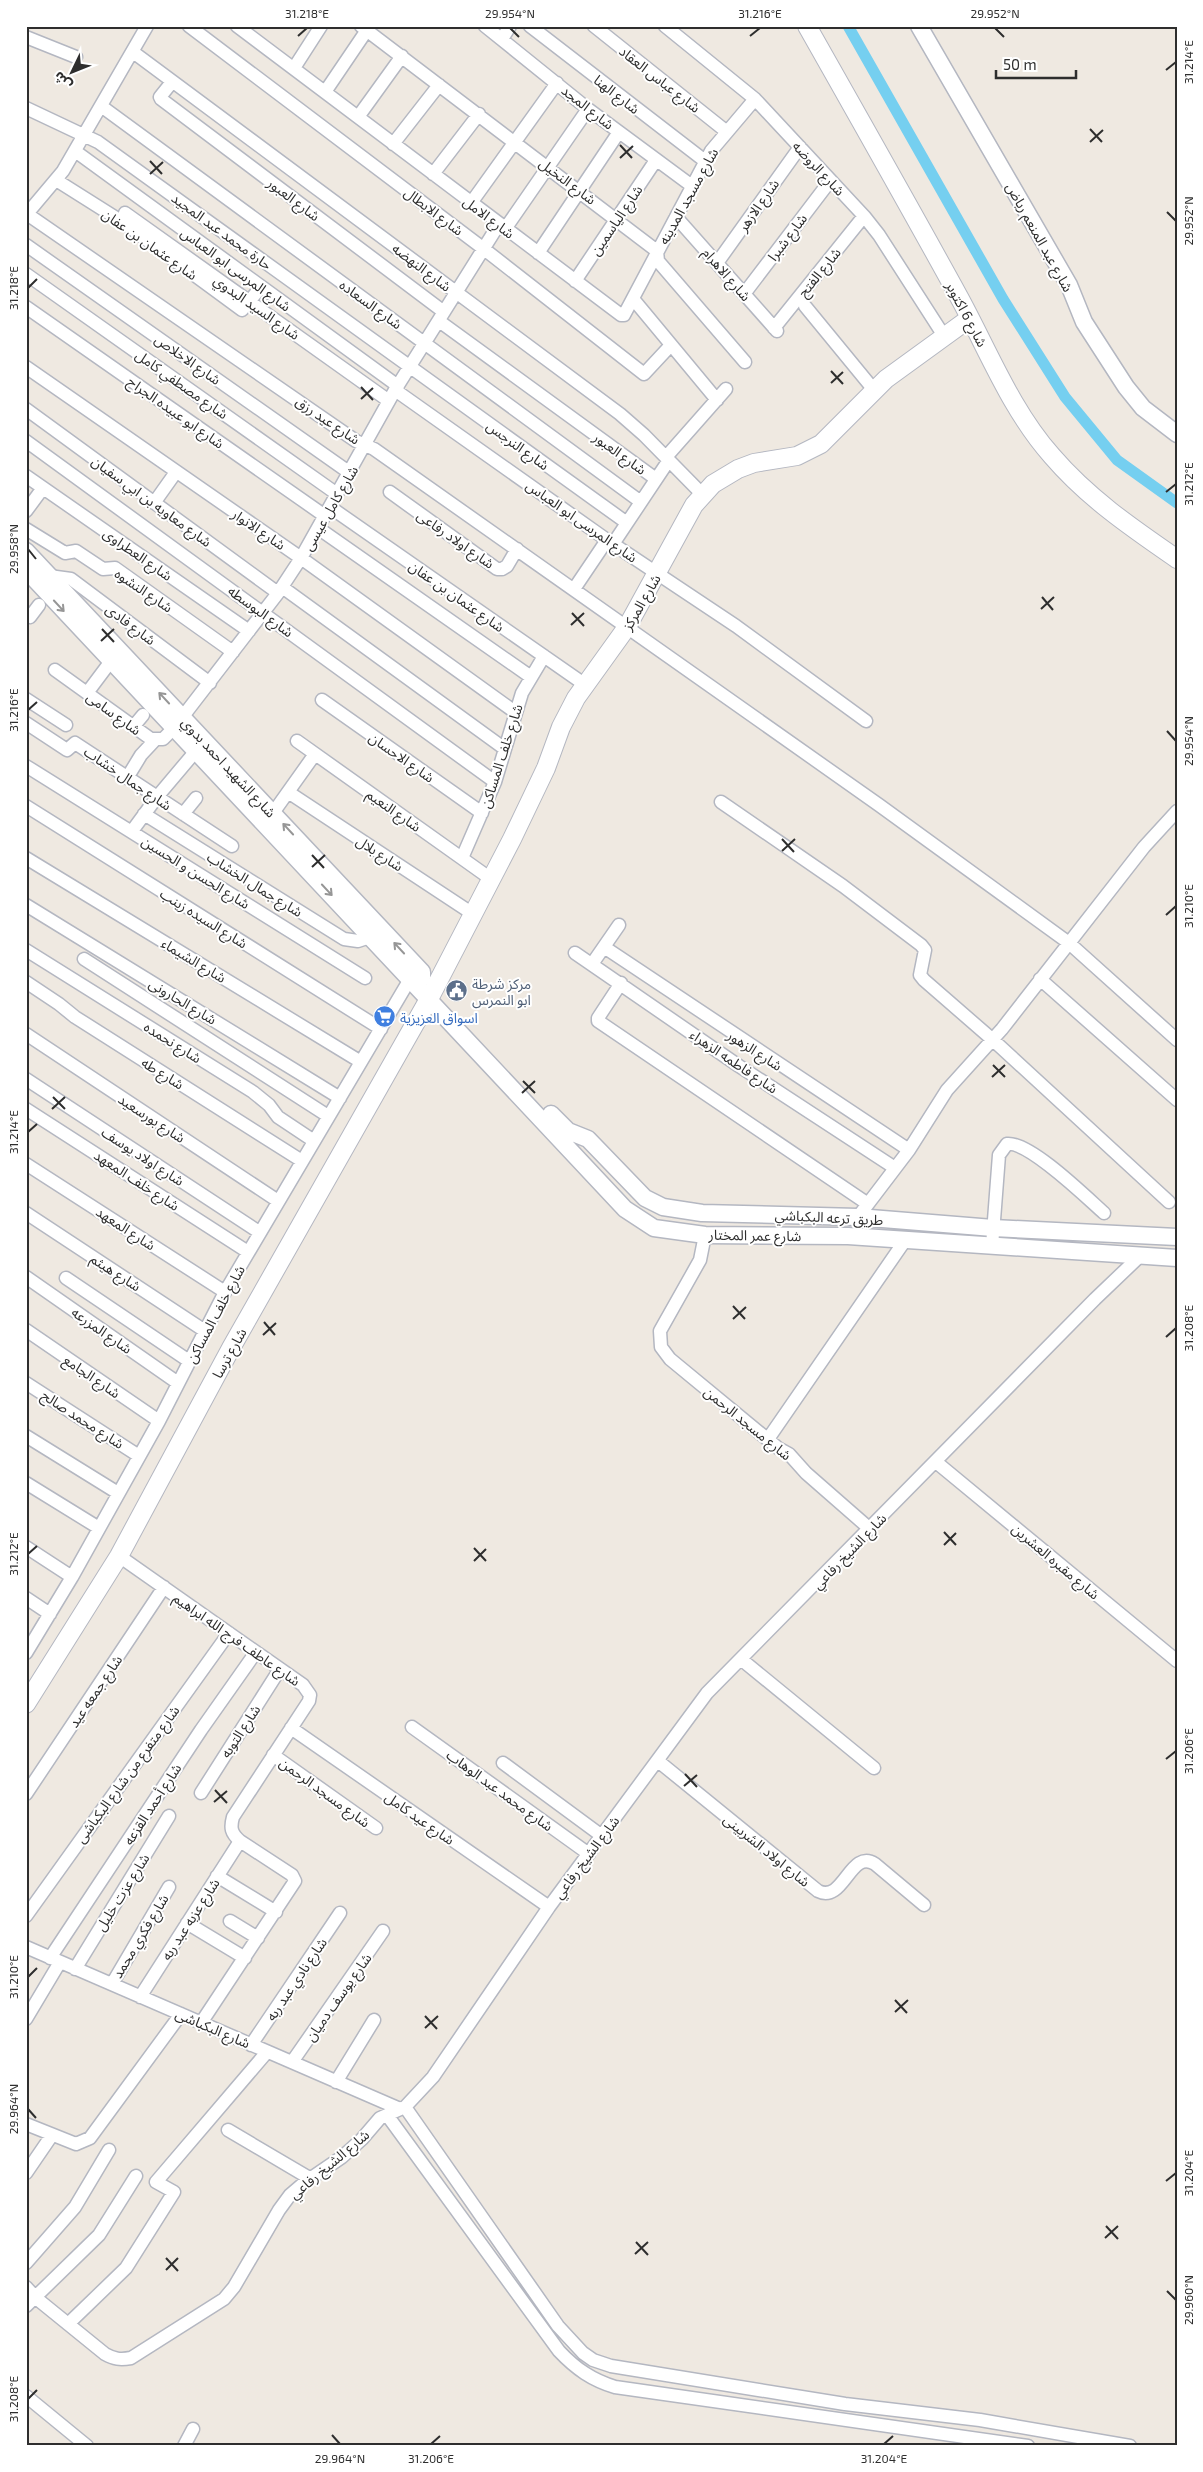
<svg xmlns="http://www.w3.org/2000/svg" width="1203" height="2472" viewBox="0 0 1203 2472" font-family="'Exo 2','Noto Sans Arabic',sans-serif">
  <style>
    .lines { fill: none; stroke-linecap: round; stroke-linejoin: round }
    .canal { stroke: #75cff0; stroke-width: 11 }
    .minor-casing { stroke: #b4b7c1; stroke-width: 15 }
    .tertiary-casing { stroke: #b4b7c1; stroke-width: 19 }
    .secondary-casing { stroke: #b4b7c1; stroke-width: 20 }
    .minor { stroke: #fff; stroke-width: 12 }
    .tertiary { stroke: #fff; stroke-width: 16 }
    .secondary { stroke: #fff; stroke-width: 18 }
    .oneway { stroke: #969696 }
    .ticks { fill: none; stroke: #2e2e2e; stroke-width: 2 }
    .labels { text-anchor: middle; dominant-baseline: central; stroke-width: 4; stroke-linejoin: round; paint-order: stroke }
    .street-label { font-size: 14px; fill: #2e2e2e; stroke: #fff }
    .service-label { font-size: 14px; fill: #4e5e75; stroke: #fff; text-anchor: start }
    .shop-label { font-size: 14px; fill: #366cbe; stroke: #fff; text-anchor: start }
    .neatline { fill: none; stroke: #2e2e2e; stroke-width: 2 }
    .ticks-label { font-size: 12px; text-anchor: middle; fill: #2e2e2e }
  </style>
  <rect width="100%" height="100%" fill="#efe9e1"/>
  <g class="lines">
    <path class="canal" d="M848,26L1003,299L1065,397L1117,460L1177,503"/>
    <defs>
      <path id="minor" d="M189,26L484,249L644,374L671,345
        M237,26L621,315H624L632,300H634L717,400
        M361,26L657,251L658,261L745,362
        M485,26L588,109L692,186
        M530,26L705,161
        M594,26L727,132
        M665,26L755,99L864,216L879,235L944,336
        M26,37L76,57
        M502,39L510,26
        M133,52L620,414L644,435L702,494
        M294,68L321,26
        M172,82L160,97L161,99L444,312
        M325,92L367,30
        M101,106L641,502
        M26,108L98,142L627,523
        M358,117L402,56
        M393,144L439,85
        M75,151L398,386
        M433,174L479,114
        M56,180L121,221L242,310L261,287
        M471,203L557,83
        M125,213L389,401
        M27,214L356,441L374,449L879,805L1069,943L1177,1040
        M26,215L63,171L147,26
        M676,217L777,331
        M505,229L588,109
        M26,245L350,473
        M538,253L619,132
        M717,263L800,147
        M26,274L337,494
        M575,281L656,160
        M744,294L830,181
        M632,300L711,151L755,99
        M805,306L874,390
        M26,307L325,516
        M439,321L656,479
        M774,328L864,216
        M26,367L301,558L515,712
        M395,390L607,540L736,626L866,721
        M26,409L278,593
        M26,441L495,782
        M666,457L726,389
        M26,476L249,631
        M390,492L497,569H502L507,566L517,549
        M154,503L176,472
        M330,507L584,684
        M26,511L43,488
        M318,528L531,677
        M26,529L65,553L76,551L103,569L115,568L233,652
        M613,544L669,460
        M49,576L71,579L210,683
        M282,587L505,749
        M574,589L607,540
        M26,615L30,617L39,605
        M55,670L151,739H163L174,728L278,593L301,558L395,390L499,224
        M87,693L111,661
        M26,699L66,725
        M322,700L482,813
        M26,723L67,750L75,743L232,846
        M133,727L143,715
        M297,741L491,879
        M26,766L365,978
        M127,778L141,755L155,740
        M288,792L473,914
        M721,802L843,886L921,945L925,950L920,975L924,980L993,1040L1169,1202
        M26,806L381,1029
        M144,814L344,939L358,941L370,937
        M183,814L196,798
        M268,820L315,754
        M132,831L157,797L200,746
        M26,858L361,1062
        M462,858L495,782L522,693L544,656
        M26,905L340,1098
        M604,947L909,1150
        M26,950L253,1092L269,1105L278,1117L314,1141
        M575,953L739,1066L895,1168
        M84,959L328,1116
        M592,964L619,925
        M1040,979L1177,1100
        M26,982L59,1004L75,1017L302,1161
        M621,983L598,1018V1021L868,1204
        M26,1034L278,1201
        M26,1079L259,1232
        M26,1109L248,1252
        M26,1164L225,1292
        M26,1213L205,1331
        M858,1217L909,1150L947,1090L1002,1029L1144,847L1177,811
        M705,1235L700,1260L660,1331L661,1347L670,1359L778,1448L789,1454L806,1473L870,1529
        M992,1246L999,1155L1007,1144C1029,1141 1086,1197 1104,1213
        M26,1277L178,1383
        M66,1278L189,1361
        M26,1330L159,1421
        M26,1383L139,1456
        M26,1436L118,1493
        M768,1439L906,1239
        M936,1462L1177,1661
        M26,1483L99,1528
        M26,1547L72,1577
        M119,1556L303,1685L310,1695L309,1701L233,1817C230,1828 231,1833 240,1841L292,1875L295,1881L201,2023
        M26,1598L50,1614
        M26,1653L72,1577L159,1421L225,1292L410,979
        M742,1660L874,1768
        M412,1727L589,1854
        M291,1728L549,1907
        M273,1755L376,1828
        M658,1761L818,1891C844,1904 850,1848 875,1864L924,1905
        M503,1763L602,1836
        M201,1793L280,1669
        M26,1794L164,1587
        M217,1876L276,1912
        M26,1916L229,1633
        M230,1921L258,1938
        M187,1923L245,1958
        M26,1947L400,2109
        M50,1958L201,1730L256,1652
        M75,1969L169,1816
        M112,1984L169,1887
        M140,1997L240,1841
        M26,2019L60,1962
        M251,2045L340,1913
        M292,2062L383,1931
        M336,2082L374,2020
        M405,2107L558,2326L583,2353L593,2360L611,2366L845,2404L980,2420L1130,2446
        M387,2115L559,2351C576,2369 592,2380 615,2387L1028,2446
        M26,2124L76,2144L90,2138L181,2014
        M228,2130L311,2179
        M26,2173L52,2135
        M26,2263L75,2207L109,2150
        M26,2287L36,2298L105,2354C114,2359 120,2360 131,2358L224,2299L234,2287L279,2210L290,2195L304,2183L342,2157L362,2139L380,2118L405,2107L433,2077L549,1907L707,1693L1095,1299L1140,1256
        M26,2306L99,2235L136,2176
        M68,2324L126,2268L174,2192L156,2182L267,2052
        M26,2396L87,2446
        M184,2446L193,2429"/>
      <path id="tertiary" d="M919,26L1069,285L1084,322L1126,387L1143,408L1177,434
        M26,551L422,972V978L416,985
        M26,570L625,1209L654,1228L705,1235L848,1236L1177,1258
        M551,1114L568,1131L588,1139L645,1198L663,1207L702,1213L858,1217L993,1228L1177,1237"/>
      <path id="secondary" d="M807,26C858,116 909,206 959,297C988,350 1011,410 1052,456C1088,498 1132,528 1177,559
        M26,1704L119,1556L231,1348L429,999L512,839L546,768L561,727L576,698L627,627L694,505L713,484L738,469L754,463L797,456L821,444L886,379L970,318"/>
    </defs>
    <use href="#minor" class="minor-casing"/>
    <use href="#tertiary" class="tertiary-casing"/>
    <use href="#secondary" class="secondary-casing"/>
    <use href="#minor" class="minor"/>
    <use href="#tertiary" class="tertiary"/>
    <use href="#secondary" class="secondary"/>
  </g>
  <defs><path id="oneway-shaft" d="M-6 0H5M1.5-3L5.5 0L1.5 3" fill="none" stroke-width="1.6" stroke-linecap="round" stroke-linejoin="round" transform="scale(1.25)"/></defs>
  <g class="oneway">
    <use href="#oneway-shaft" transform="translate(59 606) rotate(47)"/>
    <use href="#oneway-shaft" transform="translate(164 698) rotate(-133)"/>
    <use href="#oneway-shaft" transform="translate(288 829) rotate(-133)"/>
    <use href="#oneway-shaft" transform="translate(327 890) rotate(47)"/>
    <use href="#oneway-shaft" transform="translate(399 948) rotate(-133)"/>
  </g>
  <path class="ticks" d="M510,28L519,37M995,28L1004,37M298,36L307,28M750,36L760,28M1166,70L1176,62M1090,129L1102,142M1090,142L1103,130M620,145L632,158M620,158L633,146M150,161L162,174M150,174L163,162M1167,212L1176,221M28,288L37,279M831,371L843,384M831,383L843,372M361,387L373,400M361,399L373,388M1166,492L1176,484M28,549L36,559M1042,597L1053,610M1041,609L1054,597M572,613L584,626M571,625L584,613M102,629L114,642M101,641L114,629M28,710L37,702M1167,731L1176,741M782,839L794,852M782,851L795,839M312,855L324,868M312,867L325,855M1166,915L1176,906M993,1065L1005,1077M992,1077L1005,1065M523,1081L535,1093M522,1093L535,1081M53,1097L65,1109M52,1109L65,1097M28,1132L37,1124M733,1306L745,1319M733,1319L746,1307M264,1322L275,1335M263,1335L276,1323M1166,1337L1176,1328M944,1532L956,1545M944,1545L956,1533M474,1548L486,1561M28,1554L37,1546M474,1561L486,1549M1166,1759L1176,1751M685,1774L697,1787M684,1786L697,1775M215,1790L227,1803M214,1802L227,1791M28,1977L37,1968M895,2000L907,2013M895,2012L908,2000M425,2016L437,2029M425,2028L438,2016M28,2109L36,2118M1166,2181L1176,2173M1106,2226L1118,2239M1105,2238L1118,2226M636,2242L648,2255M635,2254L648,2242M166,2258L178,2271M166,2270L178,2258M1167,2291L1176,2300M28,2399L37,2390M332,2435L340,2444M431,2444L440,2436M884,2444L893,2436"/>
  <defs>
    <symbol id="civic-disc" viewBox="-11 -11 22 22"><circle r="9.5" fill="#5c6f8a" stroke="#fff"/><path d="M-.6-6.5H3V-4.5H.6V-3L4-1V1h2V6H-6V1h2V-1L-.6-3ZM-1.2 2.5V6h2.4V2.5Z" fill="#fff"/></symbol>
    <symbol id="supermarket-disc" viewBox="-11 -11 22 22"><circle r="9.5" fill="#3f7fe0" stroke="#fff"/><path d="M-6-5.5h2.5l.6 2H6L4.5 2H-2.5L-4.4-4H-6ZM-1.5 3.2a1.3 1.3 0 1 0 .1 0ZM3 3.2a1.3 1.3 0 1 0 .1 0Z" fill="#fff"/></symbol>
  </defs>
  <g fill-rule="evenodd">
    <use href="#civic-disc" x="444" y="978" width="25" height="25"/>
    <use href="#supermarket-disc" x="372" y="1004" width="25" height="25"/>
  </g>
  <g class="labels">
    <g class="street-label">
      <text transform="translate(660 79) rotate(38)">شارع عباس العقاد</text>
      <text transform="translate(617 94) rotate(38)">شارع الهنا</text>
      <text transform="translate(588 107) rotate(38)">شارع المجد</text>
      <text transform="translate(819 168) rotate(47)">شارع الروضه</text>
      <text transform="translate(568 181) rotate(37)">شارع النخيل</text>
      <text transform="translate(688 196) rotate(-61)">شارع مسجد المدينه</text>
      <text transform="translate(294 199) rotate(37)">شارع العبور</text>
      <text transform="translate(758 205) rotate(-55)">شارع الازهر</text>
      <text transform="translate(434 211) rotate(37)">شارع الابطال</text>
      <text transform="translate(489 217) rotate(37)">شارع الامل</text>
      <text transform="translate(616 220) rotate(-56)">شارع الياسمين</text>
      <text transform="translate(222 231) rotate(36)">حارة محمد عبد المجيد</text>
      <text transform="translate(787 237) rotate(-53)">شارع شبرا</text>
      <text transform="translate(1040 237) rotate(61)">شارع عبد المنعم رياض</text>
      <text transform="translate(150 244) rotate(35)">شارع عثمان بن عفان</text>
      <text transform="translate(422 267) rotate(37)">شارع النهضه</text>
      <text transform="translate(236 269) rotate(36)">شارع المرسى ابو العباس</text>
      <text transform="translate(819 272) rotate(-51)">شارع الفتح</text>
      <text transform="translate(727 274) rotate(49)">شارع الاهرام</text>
      <text transform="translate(371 304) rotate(36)">شارع السعاده</text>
      <text transform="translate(257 307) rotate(35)">شارع السيد البدوي</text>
      <text transform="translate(967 314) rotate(62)">شارع 6 اكتوبر</text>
      <text transform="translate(188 359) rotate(35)">شارع الاخلاص</text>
      <text transform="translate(182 384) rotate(35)">شارع مصطفي كامل</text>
      <text transform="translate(176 412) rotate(35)">شارع ابو عبيده الجراح</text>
      <text transform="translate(328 420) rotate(34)">شارع عيد رزق</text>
      <text transform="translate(518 445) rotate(36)">شارع النرجس</text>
      <text transform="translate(620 453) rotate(36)">شارع العبور</text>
      <text transform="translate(152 501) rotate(36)">شارع معاويه بن ابي سفيان</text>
      <text transform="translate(330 508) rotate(-60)">شارع كامل عيسى</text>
      <text transform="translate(582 521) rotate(35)">شارع المرسى ابو العباس</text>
      <text transform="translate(259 529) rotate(34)">شارع الانوار</text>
      <text transform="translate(456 539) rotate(35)">شارع اولاد رفاعى</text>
      <text transform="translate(138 554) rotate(35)">شارع العطراوى</text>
      <text transform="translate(144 590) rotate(34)">شارع النشوه</text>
      <text transform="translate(457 596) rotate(35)">شارع عثمان بن عفان</text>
      <text transform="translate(641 602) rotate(-60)">شارع المركز</text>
      <text transform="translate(261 611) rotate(36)">شارع البوسطه</text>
      <text transform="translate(131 624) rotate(37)">شارع فادى</text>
      <text transform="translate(114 713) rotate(36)">شارع سامى</text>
      <text transform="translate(501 756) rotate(-72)">شارع خلف المساكن</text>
      <text transform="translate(402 757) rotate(35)">شارع الاحسان</text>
      <text transform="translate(229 767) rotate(47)">شارع الشهيد احمد بدوي</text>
      <text transform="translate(128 778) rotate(34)">شارع جمال خشاب</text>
      <text transform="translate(394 810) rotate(35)">شارع النعيم</text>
      <text transform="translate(380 853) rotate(33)">شارع بلال</text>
      <text transform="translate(196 872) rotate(32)">شارع الحسن و الحسين</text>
      <text transform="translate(255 884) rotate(32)">شارع جمال الخشاب</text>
      <text transform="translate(204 918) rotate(32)">شارع السيده زينب</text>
      <text transform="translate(194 960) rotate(31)">شارع الشيماء</text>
      <text transform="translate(183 1001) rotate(31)">شارع الحارونى</text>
      <text transform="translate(173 1042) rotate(32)">شارع نحمده</text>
      <text transform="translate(755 1050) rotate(33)">شارع الزهور</text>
      <text transform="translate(734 1061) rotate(34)">شارع فاطمه الزهراء</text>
      <text transform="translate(163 1073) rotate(32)">شارع طه</text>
      <text transform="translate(152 1118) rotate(33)">شارع بورسعيد</text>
      <text transform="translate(143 1156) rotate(33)">شارع اولاد يوسف</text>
      <text transform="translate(137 1180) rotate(33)">شارع خلف المعهد</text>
      <text transform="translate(829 1217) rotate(3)">طريق ترعه البكباشي</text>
      <text transform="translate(126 1228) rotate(33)">شارع المعهد</text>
      <text transform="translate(755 1235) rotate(1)">شارع عمر المختار</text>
      <text transform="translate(116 1272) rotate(33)">شارع هيثم</text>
      <text transform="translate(215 1314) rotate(-62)">شارع خلف المساكن</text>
      <text transform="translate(102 1330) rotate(35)">شارع المزرعه</text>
      <text transform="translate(229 1353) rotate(-61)">شارع ترسا</text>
      <text transform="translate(92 1376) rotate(34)">شارع الجامع</text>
      <text transform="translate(83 1419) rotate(33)">شارع محمد صالح</text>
      <text transform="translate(748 1423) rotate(39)">شارع مسجد الرحمن</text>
      <text transform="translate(849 1551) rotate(-46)">شارع الشيخ رفاعي</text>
      <text transform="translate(1056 1561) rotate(40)">شارع مقبره العشرين</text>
      <text transform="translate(237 1639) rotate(35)">شارع عاطف فرج الله ابراهيم</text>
      <text transform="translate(95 1691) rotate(-56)">شارع جمعه عيد</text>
      <text transform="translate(240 1731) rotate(-57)">شارع التوبه</text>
      <text transform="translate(127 1774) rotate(-54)">شارع متفرع من شارع البكباشى</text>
      <text transform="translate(500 1790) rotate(36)">شارع محمد عبد الوهاب</text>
      <text transform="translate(325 1792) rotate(36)">شارع مسجد الرحمن</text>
      <text transform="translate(152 1804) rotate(-57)">شارع أحمد القزعه</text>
      <text transform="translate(420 1818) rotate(35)">شارع عيد كامل</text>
      <text transform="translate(767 1850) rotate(39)">شارع اولاد الشربينى</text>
      <text transform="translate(586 1857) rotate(-53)">شارع الشيخ رفاعي</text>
      <text transform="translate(122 1892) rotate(-58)">شارع عزت خليل</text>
      <text transform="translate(190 1919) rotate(-57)">شارع عزبه عبد ربه</text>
      <text transform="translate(140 1936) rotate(-59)">شارع فكري محمد</text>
      <text transform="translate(296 1979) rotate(-56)">شارع نادي عبد ربه</text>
      <text transform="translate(338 1997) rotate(-55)">شارع يوسف دميان</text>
      <text transform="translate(213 2028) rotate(23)">شارع البكباشى</text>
      <text transform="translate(329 2164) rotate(-40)">شارع الشيخ رفاعي</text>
    </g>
    <g class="service-label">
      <text x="472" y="983">مركز شرطة<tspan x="472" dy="16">ابو النمرس</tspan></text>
    </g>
    <g class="shop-label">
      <text x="400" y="1017">اسواق العزيزية</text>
    </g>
  </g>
  <rect width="1203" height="2472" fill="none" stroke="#ffffff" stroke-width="55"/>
  <g transform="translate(72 72) rotate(227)" stroke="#ffffff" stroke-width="4" paint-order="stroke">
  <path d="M0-4L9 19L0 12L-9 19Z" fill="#2e2e2e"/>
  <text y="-8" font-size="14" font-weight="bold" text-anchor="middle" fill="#2e2e2e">ش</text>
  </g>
  <path d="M996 70v8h80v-8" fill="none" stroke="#2e2e2e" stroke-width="2.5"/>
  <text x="1003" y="70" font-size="15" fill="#2e2e2e" stroke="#ffffff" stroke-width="4" paint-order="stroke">50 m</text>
  <rect x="28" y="28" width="1148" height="2416" class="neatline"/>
  <g class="ticks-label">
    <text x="307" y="18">31.218°E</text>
    <text x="510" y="18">29.954°N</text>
    <text x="760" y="18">31.216°E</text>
    <text x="995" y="18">29.952°N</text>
    <text transform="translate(1189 62) rotate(-90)" y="4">31.214°E</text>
    <text transform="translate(1189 221) rotate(-90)" y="4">29.952°N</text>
    <text transform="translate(14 288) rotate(-90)" y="4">31.218°E</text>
    <text transform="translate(1189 484) rotate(-90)" y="4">31.212°E</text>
    <text transform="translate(14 549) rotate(-90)" y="4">29.958°N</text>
    <text transform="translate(14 710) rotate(-90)" y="4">31.216°E</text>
    <text transform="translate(1189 741) rotate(-90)" y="4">29.954°N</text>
    <text transform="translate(1189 906) rotate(-90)" y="4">31.210°E</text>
    <text transform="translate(14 1132) rotate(-90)" y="4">31.214°E</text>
    <text transform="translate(1189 1328) rotate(-90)" y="4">31.208°E</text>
    <text transform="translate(14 1554) rotate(-90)" y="4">31.212°E</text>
    <text transform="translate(1189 1751) rotate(-90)" y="4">31.206°E</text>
    <text transform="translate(14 1977) rotate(-90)" y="4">31.210°E</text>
    <text transform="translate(14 2109) rotate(-90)" y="4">29.964°N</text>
    <text transform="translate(1189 2173) rotate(-90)" y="4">31.204°E</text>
    <text transform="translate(1189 2300) rotate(-90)" y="4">29.960°N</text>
    <text transform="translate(14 2399) rotate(-90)" y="4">31.208°E</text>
    <text x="340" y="2463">29.964°N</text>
    <text x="431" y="2463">31.206°E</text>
    <text x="884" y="2463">31.204°E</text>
  </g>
</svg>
